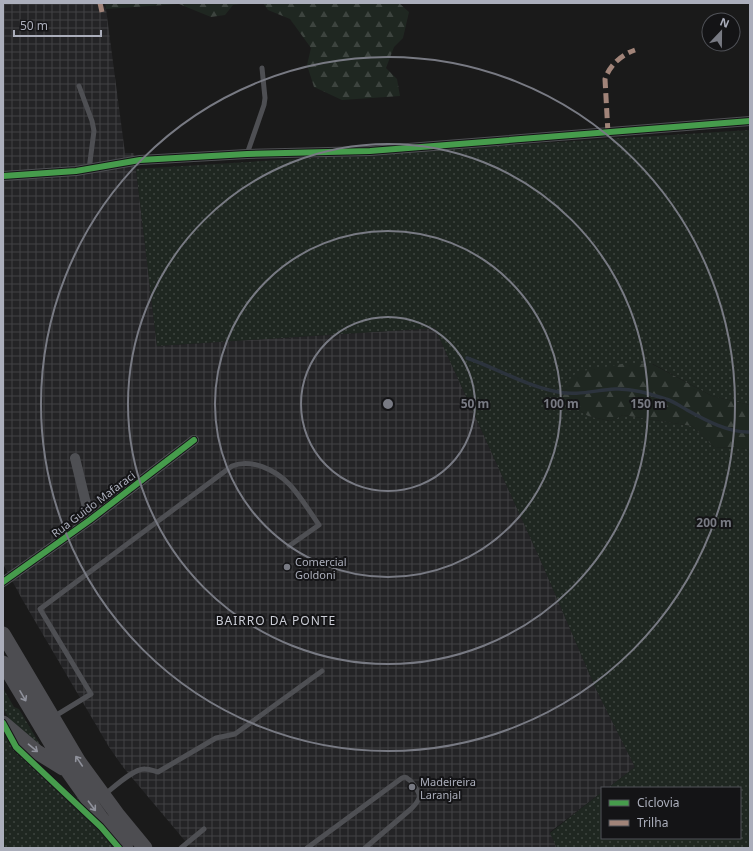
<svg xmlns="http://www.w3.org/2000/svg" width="753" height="851" viewBox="0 0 753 851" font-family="'Noto Sans',sans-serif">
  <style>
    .industrial { fill: url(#industrial-grid) }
    .grass { fill: url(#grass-dots) }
    .forest { fill: url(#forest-firs) }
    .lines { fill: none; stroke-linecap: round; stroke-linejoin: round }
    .stream { stroke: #2c333d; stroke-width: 3.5 }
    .service { stroke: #4e4f53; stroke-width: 5 }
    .minor { stroke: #4e4f53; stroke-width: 10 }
    .secondary { stroke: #4d4d51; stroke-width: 15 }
    .quiet { stroke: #a18479; stroke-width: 5; stroke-dasharray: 10 5; stroke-linecap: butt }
    .cycleway-casing { stroke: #141416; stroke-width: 8 }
    .cycleway { stroke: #469c4c; stroke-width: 6 }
    .oneway { stroke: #8f919b }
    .ring { fill: none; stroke: #787a83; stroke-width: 2 }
    .poi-dot { fill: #787a83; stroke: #141416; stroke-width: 1.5 }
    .labels { text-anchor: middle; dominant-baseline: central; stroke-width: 4; stroke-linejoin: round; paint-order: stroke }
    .street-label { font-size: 11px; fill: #abaebb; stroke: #141416 }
    .poi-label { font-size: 11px; fill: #abaebb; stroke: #141416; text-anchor: start }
    .neighbourhood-label { font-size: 12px; letter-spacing: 1px; fill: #ccced7; stroke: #141416 }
    .centre { fill: #787a83; stroke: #141416; stroke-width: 2 }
    .ring-label { font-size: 12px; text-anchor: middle; font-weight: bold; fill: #787a83; stroke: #141416; stroke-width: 4; stroke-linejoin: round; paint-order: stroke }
  </style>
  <defs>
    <pattern id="industrial-grid" width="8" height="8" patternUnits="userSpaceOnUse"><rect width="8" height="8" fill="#242426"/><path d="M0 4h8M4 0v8" fill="none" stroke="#414144"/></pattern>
    <pattern id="grass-dots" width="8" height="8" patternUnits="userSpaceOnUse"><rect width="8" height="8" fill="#1f2721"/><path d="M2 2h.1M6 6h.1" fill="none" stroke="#3d443f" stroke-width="1.8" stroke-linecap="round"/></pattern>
    <pattern id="forest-firs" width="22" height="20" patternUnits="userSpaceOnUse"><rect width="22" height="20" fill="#1f2721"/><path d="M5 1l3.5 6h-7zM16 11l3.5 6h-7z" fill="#3d443f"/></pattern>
  </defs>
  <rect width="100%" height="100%" fill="#1a1a1a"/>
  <path class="industrial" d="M3,3H102L106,9L125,153H134L157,346L435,328L540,559L596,689L635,767L608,788H602V792L550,832L557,848H191L123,767L109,747L22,599L3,564Z"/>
  <path class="grass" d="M750,130V405L712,396L653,364L562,398L588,416L610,421L623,415L692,426L714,447L741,448L750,450V848H557L550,833L602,792V838H740V788H608L635,767L596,689L540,559L435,328L157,346L136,169Z
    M3,688L14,707L19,709L42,748C30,737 8,723 3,707C2,702 3,694 3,688Z
    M3,732L85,805L119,848H3Z"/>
  <path class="forest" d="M105,3H247L233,5L225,15L211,17L179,4L106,9Z
    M263,3H399L409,12L403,38L394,47L386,68L397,79L400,96L342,100L314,87L307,65L311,48L290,19L268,10Z
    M627,363L652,364L712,396L750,405V450L741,448L714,447L692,426L623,415L610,421L588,416L562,398L564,385L577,372Z"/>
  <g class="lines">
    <path class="stream" d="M467,358C496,368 526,386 558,392C577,396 596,390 615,389C632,388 650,394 666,399C673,401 680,406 687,410C705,420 729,433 750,432"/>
    <path class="service" d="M79,86L92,121L94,131L89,169
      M247,154L264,105L265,98L262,68
      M55,716L91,694L40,609L232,466C251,458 276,470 290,485C301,497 310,512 319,525L289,546
      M104,795C113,788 134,768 145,769C150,769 154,771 158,772L216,738L235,734L322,671
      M181,848L204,829
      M307,848L402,778C405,777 406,776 408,779C412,781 421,794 419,798C418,802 414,806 411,809L365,848"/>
    <path class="minor" d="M3,176L76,171L140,160L247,154L370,151L750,121
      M75,458L90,520
      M3,582L90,520L194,440"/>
    <path class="secondary" d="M3,634L79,762L117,814L145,848
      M3,663L67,770L101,818L126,848
      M3,723L37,752L63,768"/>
    <path class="quiet" d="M100,3L102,12
      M608,133L605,79C610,65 621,55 635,50"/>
    <defs>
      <path id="cycleway" d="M3,176L76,171L140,160L247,154L370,151L750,121
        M3,582L90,520L194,440
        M3,723L16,747L101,827L119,848"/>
    </defs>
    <use href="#cycleway" class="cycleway-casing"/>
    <use href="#cycleway" class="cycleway"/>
  </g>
  <defs><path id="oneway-shaft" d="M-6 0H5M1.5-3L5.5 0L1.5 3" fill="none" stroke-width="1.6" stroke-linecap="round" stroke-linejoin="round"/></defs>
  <g class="oneway">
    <use href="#oneway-shaft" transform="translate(23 696) rotate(60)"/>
    <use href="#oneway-shaft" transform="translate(33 748) rotate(40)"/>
    <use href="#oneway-shaft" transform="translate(79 761) rotate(-124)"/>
    <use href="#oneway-shaft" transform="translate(92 806) rotate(53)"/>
  </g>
  <g class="ring">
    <circle cx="388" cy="404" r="87"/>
    <circle cx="388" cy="404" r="173"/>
    <circle cx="388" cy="404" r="260"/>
    <circle cx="388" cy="404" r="347"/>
  </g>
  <g class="poi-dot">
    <circle cx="287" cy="567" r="4"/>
    <circle cx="412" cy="787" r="4"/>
  </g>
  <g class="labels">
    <g class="street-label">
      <text transform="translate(93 504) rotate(-37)">Rua Guido Mafaraci</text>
    </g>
    <g class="poi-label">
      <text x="295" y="561">Comercial<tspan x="295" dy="13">Goldoni</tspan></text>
      <text x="420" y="781">Madeireira<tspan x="420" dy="13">Laranjal</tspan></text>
    </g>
    <g class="neighbourhood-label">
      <text x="276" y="620">BAIRRO DA PONTE</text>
    </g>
  </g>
  <circle cx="388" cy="404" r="6" class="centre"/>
  <g class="ring-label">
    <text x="475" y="408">50 m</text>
    <text x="561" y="408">100 m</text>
    <text x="648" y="408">150 m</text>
    <text x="714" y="527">200 m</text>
  </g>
  <rect width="753" height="851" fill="none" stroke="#abaebb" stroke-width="8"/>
  <rect x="601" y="787" width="140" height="52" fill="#141416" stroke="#505258"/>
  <rect x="609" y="800" width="20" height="6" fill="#469c4c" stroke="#505258"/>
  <text x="637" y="807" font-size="12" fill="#abaebb">Ciclovia</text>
  <rect x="609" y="820" width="20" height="6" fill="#a18479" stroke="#505258"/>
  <text x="637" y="827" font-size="12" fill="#abaebb">Trilha</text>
  <g transform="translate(721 32) rotate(22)"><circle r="19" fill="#141416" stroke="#505258"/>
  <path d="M0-3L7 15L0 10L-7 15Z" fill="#787a83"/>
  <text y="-6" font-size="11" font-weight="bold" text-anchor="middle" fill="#abaebb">N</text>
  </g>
  <path d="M14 30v6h87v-6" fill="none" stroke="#abaebb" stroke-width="2"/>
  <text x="20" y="30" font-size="12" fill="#abaebb" stroke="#141416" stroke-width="3" paint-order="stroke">50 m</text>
</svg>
